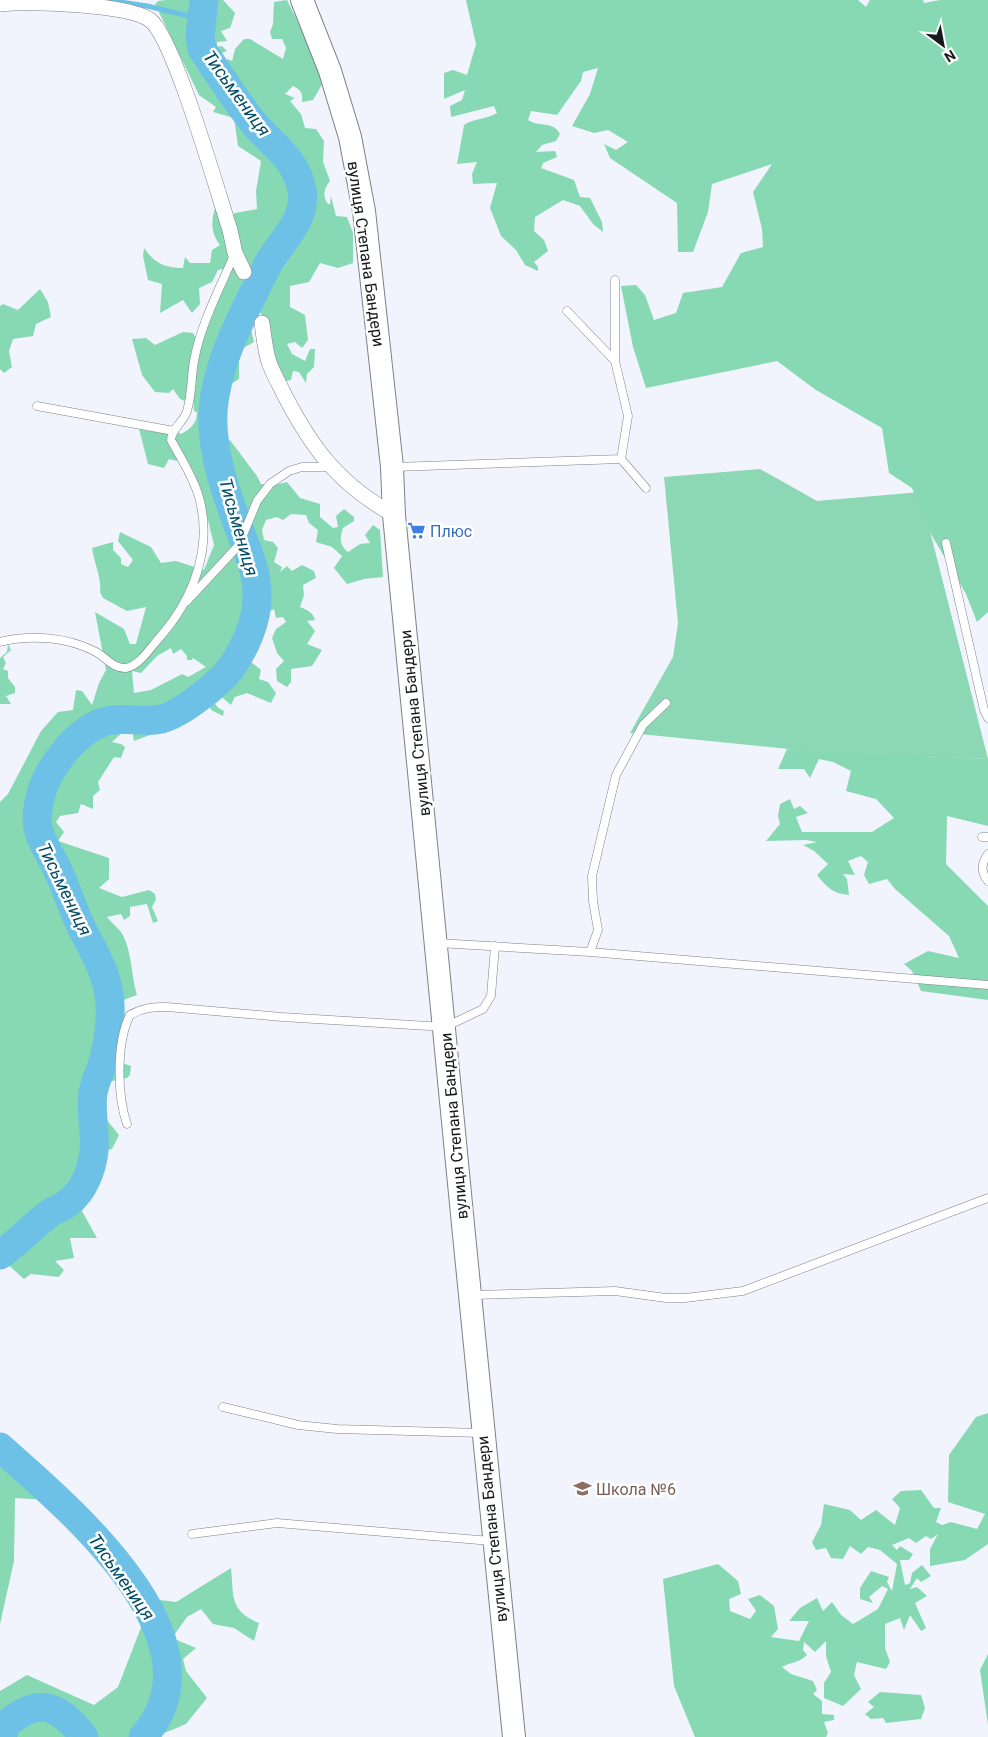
<svg xmlns="http://www.w3.org/2000/svg" width="988" height="1737" viewBox="0 0 988 1737" font-family="Roboto,sans-serif">
  <style>
    .green { fill: #8cd8b5 }
    .forest { fill: #87d9b4; fill-rule: evenodd }
    .lines { fill: none; stroke-linecap: round; stroke-linejoin: round }
    .stream { stroke: #6dc0e6; stroke-width: 5 }
    .river { stroke: #6dc0e6; stroke-width: 29 }
    .service-casing { stroke: #7d808a; stroke-width: 9 }
    .minor-casing { stroke: #7d808a; stroke-width: 16 }
    .secondary-casing { stroke: #7d808a; stroke-width: 24 }
    .service { stroke: #fff; stroke-width: 8 }
    .minor { stroke: #fff; stroke-width: 15 }
    .secondary { stroke: #fff; stroke-width: 22 }
    .labels { text-anchor: middle; dominant-baseline: central; stroke-width: 5; stroke-linejoin: round; paint-order: stroke }
    .street-label { font-size: 16px; fill: #16181b; stroke: #fff }
    .shop-label { font-size: 16px; fill: #366cbe; stroke: #fff; text-anchor: start }
    .education-label { font-size: 16px; fill: #785e54; stroke: #fff; text-anchor: start }
    .water-label { font-size: 18px; font-style: italic; fill: #034d67; stroke: #fff }
  </style>
  <rect width="100%" height="100%" fill="#f1f4fd"/>
  <path class="green" d="M760,469L817,501L920,492L988,759L808,751L630,733L673,657L678,623L664,477Z"/>
  <path class="forest" d="M166,0H223L235,13L230,28L221,31L227,41L217,42V47L222,46L227,51L222,53L216,61L221,68L228,59L232,61L235,49L244,39H250L283,59L286,48L282,39H272L270,32L273,24L274,2L287,0L316,59L317,70L324,81L313,100L302,102C303,93 301,90 293,86L285,94L295,98L290,101L301,114L305,128L316,129L324,141L323,162L330,181C324,189 322,195 328,204H330L331,196L336,216L347,217L353,233V263L338,268L320,263L309,282L290,286V307L305,315L308,340L302,348L295,342L287,344L292,354L305,361L310,349H315L314,367L307,374L306,383L299,372L293,371L291,380L286,381L276,363L259,308L253,313L256,321L250,325L254,342L240,350L237,340L233,353L239,356V379L219,392L221,404L219,410L226,420L218,425L222,435L220,444L230,440L257,476L261,484L275,485L287,482L300,498L320,504V517L333,528L338,527L336,516L344,509L354,517V521L343,528C340,538 339,545 348,552L360,544L370,543L365,535L373,525L380,530L383,577L364,579L347,584L334,568L342,556L332,547L316,542L318,530L309,523L306,515L291,514L283,520L277,517L266,520L262,530L264,540L273,542L278,548L274,562L282,567L280,572L287,566L292,571L302,565L314,571L316,578L303,585L304,595L300,607C307,610 313,612 315,620L307,621L315,631L307,644L322,650L312,666L291,669V682L287,687L277,681L276,669L284,661L277,653L272,638L276,629L286,622L283,617L276,618L274,609L261,616C269,636 262,640 248,654L250,661L261,670L259,679L268,682L276,693L271,703L247,693L235,697L231,705L212,689C212,698 214,707 224,711L223,716L211,710L207,697L202,691L196,705L175,707L171,727L134,741L132,729L123,732L112,742L121,744L125,747L121,758L114,757L98,782L100,790L93,796V809L81,804L78,813L60,816L56,822L64,832L58,841L109,858V879L99,888L122,897L149,890L155,894L156,899L152,907L158,921L153,923L147,904L130,907V916L124,920L121,914L107,917C111,922 117,927 121,932C132,949 131,975 137,995L99,1009C100,1038 99,1056 131,1066L130,1075L127,1078L107,1082L87,1095L119,1135L112,1149L85,1157L102,1177L82,1211L97,1238H70L74,1258L55,1261L64,1270L59,1277L31,1274L24,1279L6,1263L0,1267V802L8,794L41,731L58,712L73,710L76,690L82,691L92,705L99,683L106,670L95,612L124,629L130,644H136L146,607L127,611L103,598L100,592C102,580 94,562 92,548L113,542V550L121,558V564L128,567L133,560L118,541L120,532L151,547L161,563L176,561L204,570L214,545L206,512L183,458L177,461L169,459L164,468L148,464L139,429C153,434 168,425 181,434C191,429 197,423 197,412L194,411L193,397L185,401L180,399L173,389L169,393L155,392L142,375L132,339L146,338L155,345L183,332L193,333L201,346L227,276L222,269L218,270L212,282L199,288L200,304L192,313L183,300L160,313L162,284L148,280L143,256L144,248C154,263 165,268 183,268L185,257L190,263H210L212,250L220,245C210,232 211,220 216,205L225,223L235,213L257,209L256,191L261,161L238,146L234,118L213,112L216,107L199,95L155,4L158,1ZM246,619L256,625L245,643L234,653ZM171,648L173,654L181,649L187,656V660H192L193,658L206,667L188,677L182,674L151,690L134,693L132,671L141,673L157,656Z
    M466,0H858L866,7L870,0H923L924,3L940,0H988V612L977,622L966,594L931,534L912,488L889,473L882,428L816,390L777,361L646,388L633,347L621,286L636,285L645,295L654,320L676,313L683,293L722,287L741,253L763,247L762,229L753,192L772,164L712,184L708,212L693,252H678L677,203L610,158L604,144L616,150L628,142L608,130L594,133L572,126L590,94L598,68L583,72L581,81L557,115L531,111L528,120C539,128 553,120 560,134L556,141L542,145L536,152L555,151L557,157L543,163L541,168L574,180L580,197L590,198L602,222L603,232L593,224L580,206L563,200L535,217L534,231L544,240L548,251L534,262L538,267V271L525,265L516,250L501,236L490,208L497,183L473,184L472,174L477,162L457,164L464,125C474,118 485,120 497,113L494,106L451,117L450,106L462,100L465,90L444,99V73L453,70L467,75L476,44Z
    M40,289L48,302L51,317L36,324L33,336L13,339L9,351L12,367L4,373L0,369V306L3,304L18,310Z
    M8,644L11,650L3,657L6,663L3,669L8,671V678L15,687V693L6,696L11,704H0V658L7,652Z
    M787,749L988,759V826L947,816L946,864L988,906V1000L921,991L912,971L904,964L928,951L959,958L949,936L895,889L887,879L869,884L864,875L868,862L861,856L848,861L855,875L843,874L847,879L849,895C834,894 826,887 817,875L828,864L814,851L803,845L817,842L806,840L766,841L780,824L778,816L780,804L790,799L794,809L800,806L808,813L796,817L802,832H872L894,818L876,799L846,791L851,771L833,762L819,759L810,778L804,769H778Z
    M988,1413V1544L965,1560L930,1566V1549L938,1534L931,1539L926,1536L916,1543L909,1538L892,1545L897,1550L900,1546L913,1554L909,1560H900L905,1585L910,1583L912,1573L922,1565L931,1576L921,1582L917,1578L910,1589L917,1587L927,1596L915,1603L926,1628L921,1631L910,1615L904,1630L900,1618L885,1624V1648L890,1662L886,1669L857,1662L854,1675L861,1689L843,1706L824,1698V1683L831,1672L826,1656V1641L815,1652L804,1642L803,1650L807,1655C795,1665 793,1661 782,1667L791,1674L813,1681L817,1690L813,1694L822,1701V1714L834,1715V1720L824,1722L828,1733L826,1737H695L674,1686L663,1579L718,1564L738,1581L741,1594L729,1599L730,1611L750,1619L756,1611L748,1599L760,1595L774,1606L778,1629L771,1637L799,1641L809,1621H789L800,1608L817,1598L823,1611L832,1602L841,1615L853,1624L878,1609L888,1589L882,1586L869,1597L873,1603L860,1599V1588L871,1571L889,1577L887,1582L892,1591L897,1564L880,1550L868,1547L861,1554L850,1546L843,1559L831,1558L826,1548L816,1550L812,1542L821,1525L824,1504L850,1510L861,1520L876,1510L895,1525L900,1508L892,1499L901,1491L921,1490L934,1508H941L936,1522L942,1525L951,1522L977,1529L985,1514L948,1502L949,1455L976,1417Z
    M0,1457L50,1500L15,1498L14,1561L0,1624Z
    M231,1568C234,1597 229,1610 259,1623L254,1641L234,1628L213,1624L201,1609L187,1617L172,1638L196,1648L183,1659L186,1671L207,1698L186,1724L162,1734L160,1737H0V1691L27,1675L94,1705L118,1687L152,1599L176,1602Z
    M988,1654V1725L980,1670Z
    M880,1692L921,1695L925,1708L921,1719L886,1723L883,1718L871,1719L865,1714L874,1707L868,1702Z"/>
  <g class="lines">
    <path class="stream" d="M107,0L147,6L202,19"/>
    <path class="river" d="M0,1255C18,1242 33,1226 50,1213C56,1209 64,1207 69,1202C84,1191 92,1169 94,1151C96,1131 90,1114 93,1093C95,1081 101,1070 104,1059C109,1038 112,1015 109,994C105,967 89,944 78,920C71,904 66,888 59,873C45,842 31,834 40,798C46,770 75,732 103,722C122,716 142,723 161,719C180,715 219,684 231,668C245,648 258,620 257,594C257,567 243,542 235,517C223,485 211,445 213,411C217,360 244,313 266,268C278,243 307,222 302,191C297,158 270,144 252,121C234,98 218,73 202,49L200,37L204,0
      M0,1447C66,1506 229,1640 143,1737
      M3,1737L4,1726C38,1696 58,1704 84,1737"/>
    <defs>
      <path id="service" d="M567,311L615,361L628,416L621,459
        M615,361V280
        M37,406L174,431
        M394,467L621,459L646,488
        M946,543L984,710L988,718
        M187,601L239,545L257,501L270,484L289,471L302,467H331
        M0,642C31,634 68,637 96,652C105,657 114,669 126,668C139,666 151,647 159,638C194,599 214,545 198,494C192,475 181,458 171,440C171,429 184,422 187,411C192,395 191,378 194,361C201,323 220,288 235,253
        M982,837H988
        M988,854C981,863 981,873 988,881
        M438,943L590,952L988,985
        M590,952L598,930L593,901L592,876L616,775L643,725L666,703
        M127,1124C117,1095 116,1043 130,1015C142,1008 152,1007 167,1007L282,1017L445,1027L483,1009L491,996L495,946
        M473,1295L615,1291L666,1298H685L743,1291L988,1198
        M223,1407L298,1425L337,1429L481,1433
        M192,1534L277,1523L491,1541"/>
      <path id="minor" d="M0,4C29,1 128,4 150,20C174,37 218,194 230,230L235,253L244,272
        M262,323C264,337 265,352 270,365C274,375 280,386 285,396C313,450 340,485 394,515"/>
      <path id="secondary" d="M302,0L330,71L350,137L364,211L392,467L394,515C436,922 471,1330 514,1737"/>
    </defs>
    <use href="#service" class="service-casing"/>
    <use href="#minor" class="minor-casing"/>
    <use href="#secondary" class="secondary-casing"/>
    <use href="#service" class="service"/>
    <use href="#minor" class="minor"/>
    <use href="#secondary" class="secondary"/>
  </g>
  <defs>
    <symbol id="supermarket-bare" viewBox="-9 -9 18 18"><path d="M-6-5.5h2.5l.6 2H6L4.5 2H-2.5L-4.4-4H-6ZM-1.5 3.2a1.3 1.3 0 1 0 .1 0ZM3 3.2a1.3 1.3 0 1 0 .1 0Z" fill="#3f7fe0" stroke="#fff" stroke-width="2.5" paint-order="stroke"/></symbol>
    <symbol id="school-bare" viewBox="-9 -9 18 18"><path d="M0-5L7-2L0 1L-7-2ZM-4 1L0 2.5L4 1V4Q0 6-4 4Z" fill="#8d6e63" stroke="#fff" stroke-width="2.5" paint-order="stroke"/></symbol>
  </defs>
  <g fill-rule="evenodd">
    <use href="#supermarket-bare" x="404" y="518" width="25" height="25"/>
    <use href="#school-bare" x="570" y="1476" width="25" height="25"/>
  </g>
  <g class="labels">
    <g class="street-label">
      <text transform="translate(366 254) rotate(82)">вулиця Степана Бандери</text>
      <text transform="translate(415 723) rotate(-96)">вулиця Степана Бандери</text>
      <text transform="translate(454 1126) rotate(-95)">вулиця Степана Бандери</text>
      <text transform="translate(492 1529) rotate(-96)">вулиця Степана Бандери</text>
    </g>
    <g class="shop-label">
      <text x="430" y="531">Плюс</text>
    </g>
    <g class="education-label">
      <text x="596" y="1489">Школа №6</text>
    </g>
    <g class="water-label">
      <text transform="translate(237 93) rotate(54)">Тисьмениця</text>
      <text transform="translate(239 527) rotate(74)">Тисьмениця</text>
      <text transform="translate(65 889) rotate(64)">Тисьмениця</text>
      <text transform="translate(122 1577) rotate(55)">Тисьмениця</text>
    </g>
  </g>
  <g transform="translate(943 45) rotate(148)" stroke="#ffffff" stroke-width="4" paint-order="stroke">
  <path d="M0-4L9 19L0 12L-9 19Z" fill="#16181b"/>
  <text y="-8" font-size="14" font-weight="bold" text-anchor="middle" fill="#16181b">N</text>
  </g>
</svg>
